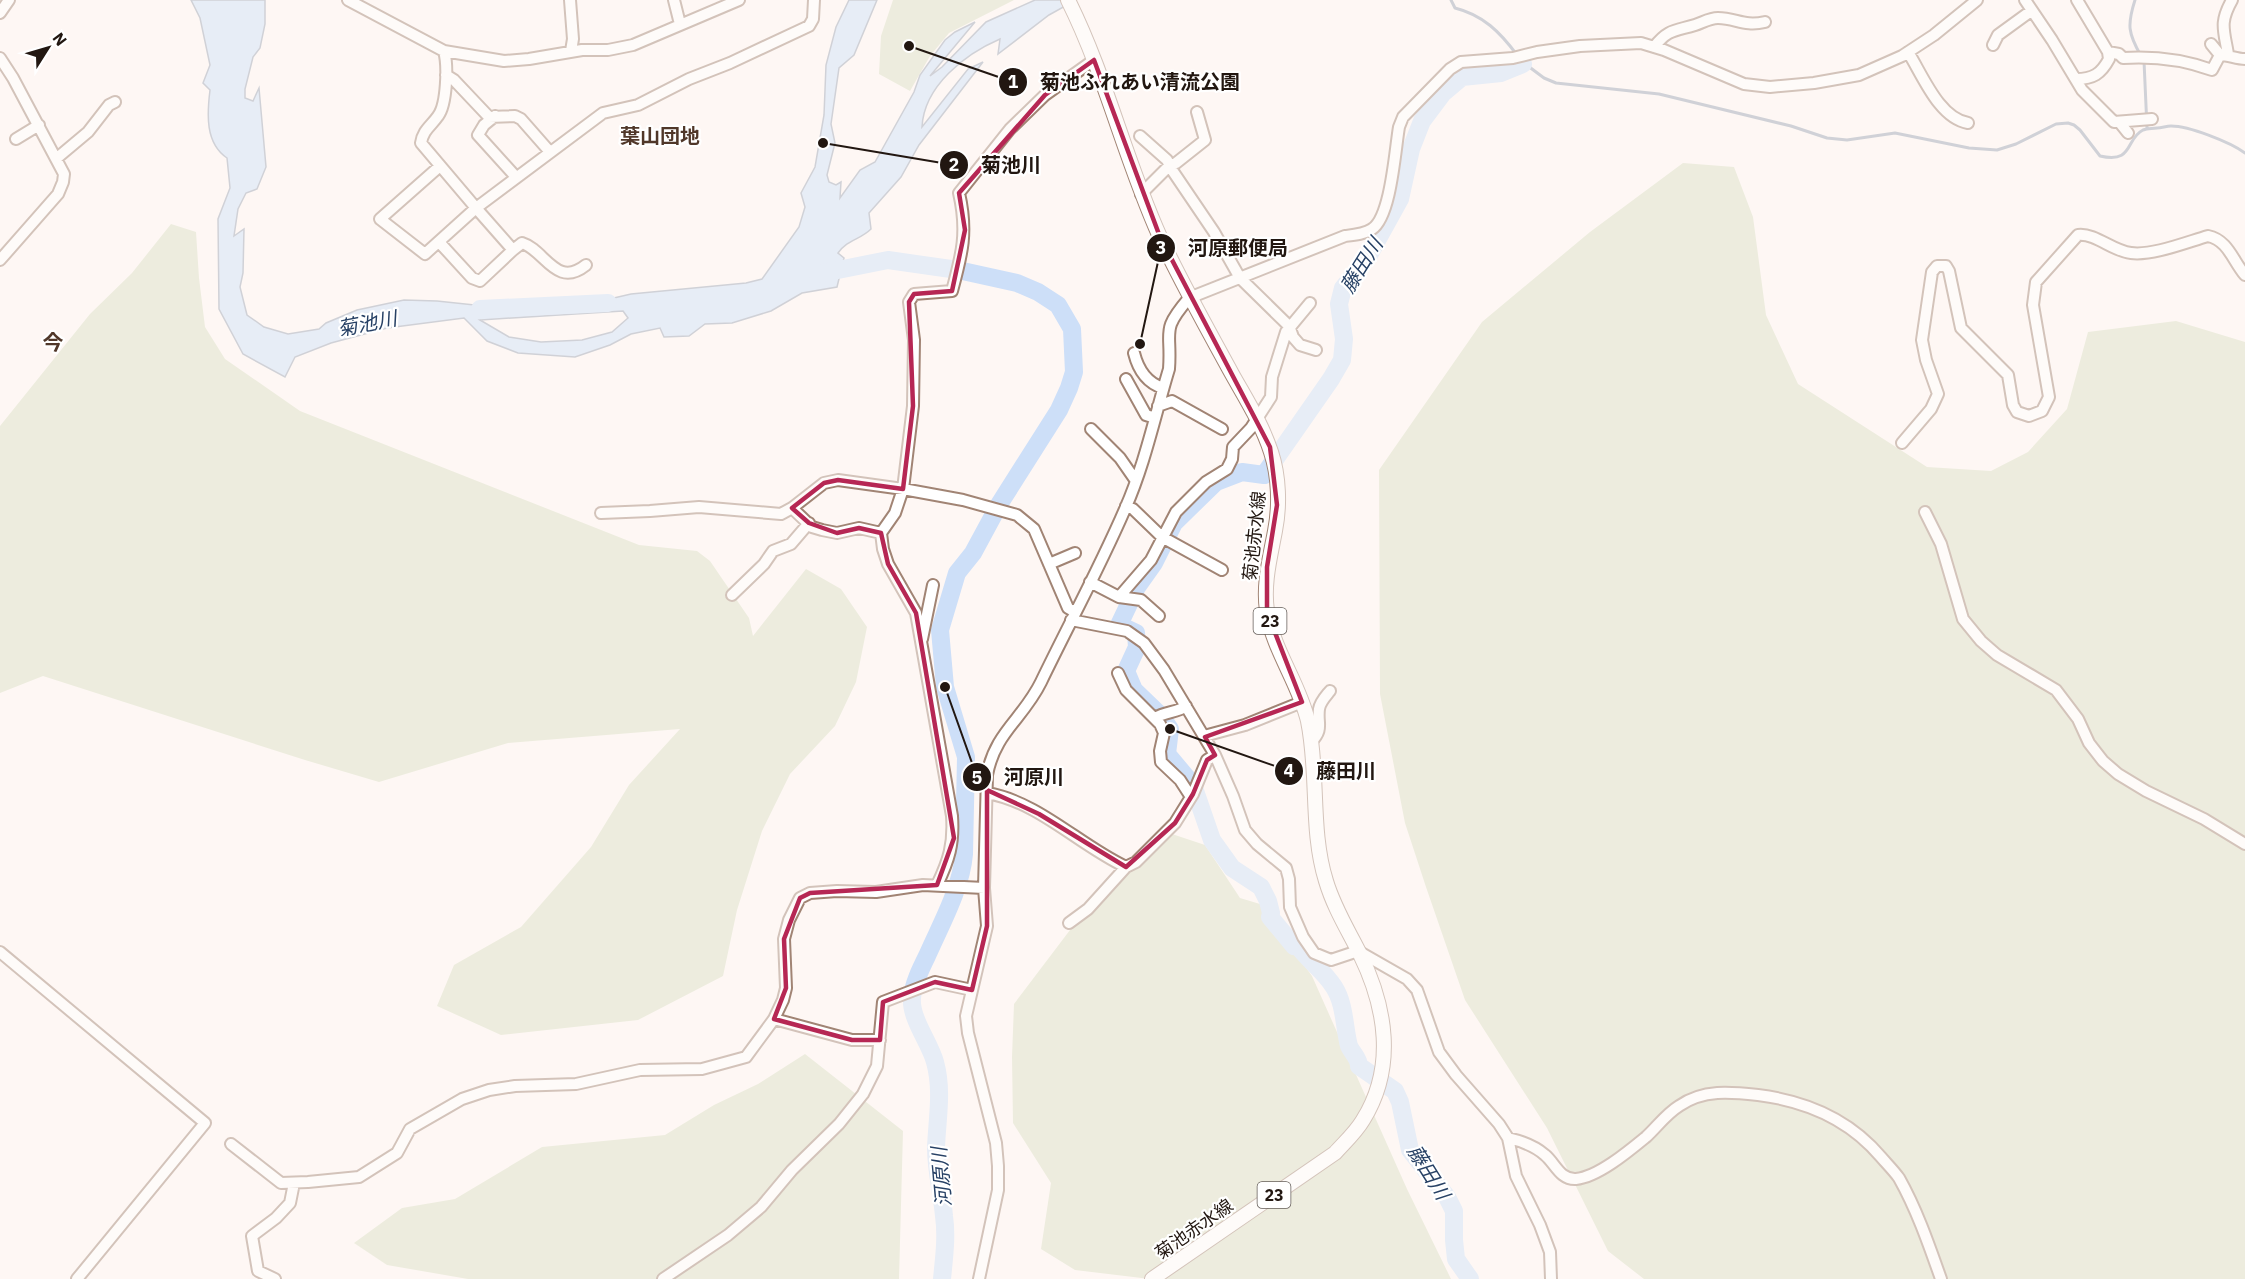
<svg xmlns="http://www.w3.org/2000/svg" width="2245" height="1279" viewBox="0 0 2245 1279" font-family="'IBM Plex Sans','Noto Sans JP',sans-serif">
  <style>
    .green { fill: #dadec3 }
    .water { fill: #cddff8; stroke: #9aa3b3; stroke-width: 1.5; fill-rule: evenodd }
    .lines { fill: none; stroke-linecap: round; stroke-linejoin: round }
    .stream { stroke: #9aa3b3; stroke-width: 3 }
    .river { stroke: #cddff8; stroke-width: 18 }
    .minor-casing { stroke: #a18474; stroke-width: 14 }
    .major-casing { stroke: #a18474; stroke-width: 16 }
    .minor { stroke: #fff; stroke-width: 10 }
    .major { stroke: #fff; stroke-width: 14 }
    .marked { fill: none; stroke: #b62754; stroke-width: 4.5; stroke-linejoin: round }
    .labels { text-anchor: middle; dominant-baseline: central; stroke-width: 4.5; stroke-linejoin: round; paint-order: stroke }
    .shield { fill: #fff; stroke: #645d58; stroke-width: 1.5 }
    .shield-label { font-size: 16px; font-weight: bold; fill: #221711 }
    .street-label { font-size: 18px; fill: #221711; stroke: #fff }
    .neighbourhood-label { font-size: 20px; font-weight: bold; fill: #503729; stroke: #fff }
    .water-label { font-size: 20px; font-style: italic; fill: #274165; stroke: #fff }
    .quarter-label { font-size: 21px; font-weight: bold; fill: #503729; stroke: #fff }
    .leader { fill: none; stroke: #221711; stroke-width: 2 }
    .callout-dot { fill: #221711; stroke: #fff; stroke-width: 2 }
    .mark-label { font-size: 18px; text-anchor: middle; font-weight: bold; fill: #fff }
    .callout-label { font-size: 20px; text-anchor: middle; font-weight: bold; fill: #221711; stroke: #fff; stroke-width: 4.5; stroke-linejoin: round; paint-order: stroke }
  </style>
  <rect width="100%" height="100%" fill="#fef7f4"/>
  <path class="green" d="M893,0H1014L949,33L930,56L910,91L879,74L881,36Z
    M1683,163L1734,167L1753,217L1766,315L1798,384L1927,467L1991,471L2028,452L2067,409L2088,332L2176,321L2245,342V1279H1644L1608,1251L1547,1128L1465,1000L1426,887L1405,823L1380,694L1379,470L1482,322L1590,232Z
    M171,224L196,232L199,278L205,327L225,359L300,411L639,545L697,551L710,561L749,618L753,636L806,569L841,589L867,627L856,682L835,726L790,774L762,831L737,910L723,976L638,1020L501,1035L437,1006L454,965L521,927L591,847L629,785L680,729L508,743L379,782L305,760L43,676L0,693V426L90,314L132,273Z
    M1166,832L1205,845L1240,898L1260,904L1312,976L1407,1189L1451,1279H1150L1075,1270L1041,1249L1051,1183L1013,1123L1012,1057L1014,1004L1070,930L1126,875Z
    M805,1054L903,1131L899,1279H468L387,1265L354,1243L402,1208L455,1199L542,1147L665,1135L714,1105L758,1084Z"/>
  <path class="water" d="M191,0H265V24L260,48L253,57L245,89V98L253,101L259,88L266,167L257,189L246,193L238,209L234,236L244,229L243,273L240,287L247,315L264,327L288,334L319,329L326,323L357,310L404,300L437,301L549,313L631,294L746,283L762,279L799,227L805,207L801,193L815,167L824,115L826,65L836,27L849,0H877L854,55L839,68L831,124L835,143L827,175L829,182L836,185L841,182L840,198L860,170L875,162L914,92L920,75L945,40L955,32L975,22L930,76L942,67L986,22L1035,0H1076L1049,15L998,54L1000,39C965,54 924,86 922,127L968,69L983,62L919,145L901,177L869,213L871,229C860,240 848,239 838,253L844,258L837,287L802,293L771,311L732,323L705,324L689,336L664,337L660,328L631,334L610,345L575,357L518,353L487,341L464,318L387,328L331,343L295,357L285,377L243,354L219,309L218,219L230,188L227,158C205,143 207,114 210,90L203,83L210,65L200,18ZM623,311L628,318L612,332L582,340L541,342L509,337L480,320Z"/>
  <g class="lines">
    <path class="stream" d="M1451,0L1455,8C1483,15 1500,32 1517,55
      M2135,0C2127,25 2128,33 2141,56
      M1520,60L1544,78L1556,83L1659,94L1791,126L1827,138L1847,140L1895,133L1969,148L1997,150L2016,144L2056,124L2068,123L2074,125L2080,130L2100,156C2134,164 2125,139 2143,130C2148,128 2152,129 2157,128C2162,128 2166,126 2171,126C2189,126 2230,142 2245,153
      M2144,61L2147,128"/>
    <path class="river" d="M818,274L888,260L958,270L1017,283L1038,292L1058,305L1072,329L1074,372L1069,388L1059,410L1000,503L973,553L957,573L940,630L945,687L966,757L964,854C961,889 941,924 927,956C921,968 913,984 912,998C910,1018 930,1043 935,1062C943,1091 937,1119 936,1148C936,1171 942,1193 944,1216C947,1237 944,1258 942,1279
      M480,309L608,303
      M1470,1279L1456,1259L1454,1240V1211L1447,1197L1410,1150L1400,1102L1395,1091L1359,1066C1359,1058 1352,1053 1349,1046C1344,1027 1345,1004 1334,987C1324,971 1308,960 1297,945L1294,946L1270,917L1271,913L1268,901L1261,887L1232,868L1212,840L1193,785L1167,754L1170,729L1161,716L1134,690L1126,671L1137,647L1136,633L1119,625L1137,587L1154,563L1174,523L1216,482L1242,472L1264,475L1331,379L1342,360L1344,339L1339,304L1343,288L1369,255L1400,199L1411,149L1422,121L1443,93L1462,77L1501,73L1523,64"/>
    <defs>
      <path id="minor" d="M348,0L444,51L504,61L529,59L582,50H608L633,45L739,0
        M570,0L573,39L571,51
        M674,0L680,24
        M2025,0L2052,40L2082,90L2114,122L2152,119
        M2077,0L2108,52L2119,54L2123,58C2155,56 2182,59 2212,70L2220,55C2229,55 2236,59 2245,59
        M0,13L9,0
        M2211,44L2220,55
        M1993,45L1998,35L2031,11
        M1654,47C1668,29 1675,31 1695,25C1702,23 1709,18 1718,18C1736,18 1744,27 1765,22
        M444,51C448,65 447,104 438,116C431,126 423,130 421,143L476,208L603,113L638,105L689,79L730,63L809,26L813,19L814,0
        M1908,52C1923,76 1939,118 1968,123
        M2228,54C2224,30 2219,23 2232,0
        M0,58L13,78L64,174L63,182L58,194L0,260
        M446,75L454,80L489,117L515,116L521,119L550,152
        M2076,79C2093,79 2101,74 2109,59L2108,52
        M495,116L484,125L478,135L516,177
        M2120,123L2128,133
        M1140,136L1167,160L1172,170L1214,232L1240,278L1289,326L1293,337L1300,345L1316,350
        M16,139L39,125
        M57,158L88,132L109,105L115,102
        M440,166L380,219L425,254L476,208L513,250L522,243C545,250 556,289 586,265
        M1141,194L1170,165L1176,163L1205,140L1197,112
        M439,242L472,278L480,281L513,250
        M1134,353C1138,369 1147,383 1163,388
        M1126,379L1146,415L1155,418
        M1158,406L1172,401L1222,429
        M1091,429L1120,458L1136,481
        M1902,443L1931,409L1938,394L1926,360L1922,340L1932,272L1937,266H1946L1949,271L1961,328L2008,375L2013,405L2017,412L2029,416L2042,411L2049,397L2033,305L2036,282L2078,235C2096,233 2112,251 2131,253C2152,256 2187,242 2208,236C2228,240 2233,261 2245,275
        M1126,506L1133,509L1162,537L1222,570
        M792,508L812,527L822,530L837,533L859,528L881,533
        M1925,512L1941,544L1963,619L1981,641L1997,655L2056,690L2078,719L2089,743L2103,761L2118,774L2146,791L2204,819L2245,844
        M601,513L650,511L699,507L781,514L792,508L824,483L838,480L903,489L963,500L1017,515L1034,529L1068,608L1075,612
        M1049,564L1075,553
        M1090,582L1119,597L1151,560L1176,512L1206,482L1227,469L1232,459L1233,447L1251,428L1271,397L1272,377L1286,332L1310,303
        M732,595L764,564L773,551L791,544L809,523
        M1119,597L1141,600L1159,616
        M1071,620L1127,631L1144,643L1164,670L1215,755L1233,796L1245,830L1257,844L1286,868L1289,879L1290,907L1303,937L1314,953L1331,960L1358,951L1407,979L1417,990L1439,1052L1456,1075L1499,1124L1508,1138L1516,1176L1540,1225L1550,1252L1551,1279
        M922,639L933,585
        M1118,673L1126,690L1160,724L1164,733L1160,751L1161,762L1180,780L1191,797
        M1155,718C1166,711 1177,713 1186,706
        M1204,736L1245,725L1302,702
        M1311,742C1324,729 1317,724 1319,709C1320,702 1326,696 1330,691
        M987,793C1039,802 1079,845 1126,867
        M937,885C949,860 954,844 952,816L916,613L888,564L883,549L881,533L895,513L903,489L913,406L914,340L909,302L914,294L952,291C962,254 968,232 959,193L1010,129L1045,95L1094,60
        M1069,923L1088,909L1126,867L1136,862L1175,823L1193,794L1207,760L1215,755
        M0,952L205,1123L77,1279
        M774,1019L852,1040H880
        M1508,1138C1521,1141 1535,1146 1545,1155C1555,1163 1560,1180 1576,1179C1598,1177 1629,1151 1646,1137C1657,1127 1666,1114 1679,1106C1703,1089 1731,1092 1758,1095C1806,1101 1850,1120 1881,1157C1887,1164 1894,1171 1899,1178C1917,1210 1929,1245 1941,1279
        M231,1144L281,1183L308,1182L359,1177L397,1153L410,1129L462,1099L489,1090L515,1086L576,1084L640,1070L702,1069L746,1057L774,1019L783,1000L786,988L784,939L789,920L800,898L810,893L837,891L876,892L923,885L984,888
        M275,1279L258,1271L252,1236L276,1218L290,1203L294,1183
        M663,1279L728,1235L761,1207L792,1170L839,1124L863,1094L877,1066L883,1002L935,982L972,990
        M979,1279L998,1190V1166L996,1143L968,1033L966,1016L987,926L984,888L987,775C995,732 1023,719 1041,682C1069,624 1100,567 1125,509C1145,464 1155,415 1169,369C1172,329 1160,332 1189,298L1345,236C1354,235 1365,234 1372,229C1391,217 1395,150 1399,127L1403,117L1450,69L1461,62L1513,58L1537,52L1580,46L1641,43L1664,50L1744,84L1770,87L1814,83L1859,75L1902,56L1934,35L1977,0"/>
      <path id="major" d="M1068,0C1106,76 1125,160 1160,237C1182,284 1207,328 1232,374C1246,399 1262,424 1271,452C1279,476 1280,506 1275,531C1270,558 1263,584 1267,611C1273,650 1299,683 1308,721C1319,774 1310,830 1326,881C1334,908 1348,930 1360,954C1386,1007 1396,1067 1363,1120C1356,1132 1345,1142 1335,1153L1152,1279"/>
    </defs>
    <use href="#minor" class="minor-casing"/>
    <use href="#major" class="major-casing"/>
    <use href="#minor" class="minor"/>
    <use href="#major" class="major"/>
  </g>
  <path d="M0 0H2245V1279H0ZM1094,60L1160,237L1270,447L1277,505L1267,567V612L1302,702L1205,737L1215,755L1207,760L1193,794L1175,823L1126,867L1039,814L987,790V926L972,990L935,982L883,1002L880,1040H852L774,1019L786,988L784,939L800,898L810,893L937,885L954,838L916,613L888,564L881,533L859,528L837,533L809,523L792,508L824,483L838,480L903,489L913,406L909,302L914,294L952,291L965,230L959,193L1045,95Z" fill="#fef7f4" fill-opacity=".55" fill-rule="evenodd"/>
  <path class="marked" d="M1094,60L1160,237L1270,447L1277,505L1267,567V612L1302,702L1205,737L1215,755L1207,760L1193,794L1175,823L1126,867L1039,814L987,790V926L972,990L935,982L883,1002L880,1040H852L774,1019L786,988L784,939L800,898L810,893L937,885L954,838L916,613L888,564L881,533L859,528L837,533L809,523L792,508L824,483L838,480L903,489L913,406L909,302L914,294L952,291L965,230L959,193L1045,95Z"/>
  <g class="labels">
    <g class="shield">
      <rect x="1253.5" y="608" width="33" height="26" rx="4.5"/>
      <rect x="1257.5" y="1182" width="33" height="26" rx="4.5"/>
    </g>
    <g class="shield-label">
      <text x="1270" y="621">23</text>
      <text x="1274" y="1195">23</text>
    </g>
    <g class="street-label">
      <text transform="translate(1254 536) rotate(-84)">菊池赤水線</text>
      <text transform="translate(1194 1229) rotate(-35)">菊池赤水線</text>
    </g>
    <g class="neighbourhood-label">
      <text x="660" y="135">葉山団地</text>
    </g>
    <g class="water-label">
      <text transform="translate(1361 265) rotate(-58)">藤田川</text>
      <text transform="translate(367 323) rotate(-11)">菊池川</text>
      <text transform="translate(1429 1172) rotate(58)">藤田川</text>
      <text transform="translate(941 1177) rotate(-95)">河原川</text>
    </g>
    <g class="quarter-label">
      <text x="53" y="342">今</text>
    </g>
  </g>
  <path class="leader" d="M909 46L1013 82M823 143L954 165M1140 344L1161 248M1170 729L1289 771M945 687L977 777"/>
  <g class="callout-dot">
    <circle cx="909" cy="46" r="6"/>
    <circle cx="823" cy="143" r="6"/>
    <circle cx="1140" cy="344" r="6"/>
    <circle cx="1170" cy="729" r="6"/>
    <circle cx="945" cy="687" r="6"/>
    <circle cx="1013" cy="82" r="15"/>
    <circle cx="954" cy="165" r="15"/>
    <circle cx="1161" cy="248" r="15"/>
    <circle cx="1289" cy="771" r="15"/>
    <circle cx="977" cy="777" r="15"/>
  </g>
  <g class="mark-label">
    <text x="1013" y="88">1</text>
    <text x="954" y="171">2</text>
    <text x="1161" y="254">3</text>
    <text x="1289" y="777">4</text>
    <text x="977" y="784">5</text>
  </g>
  <g class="callout-label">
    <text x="1140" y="89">菊池ふれあい清流公園</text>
    <text x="1011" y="172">菊池川</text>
    <text x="1238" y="255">河原郵便局</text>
    <text x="1346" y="778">藤田川</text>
    <text x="1034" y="784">河原川</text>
  </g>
  <g transform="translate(48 48) rotate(53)" stroke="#ffffff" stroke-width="4.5" paint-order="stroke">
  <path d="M0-4.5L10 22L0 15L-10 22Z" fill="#221711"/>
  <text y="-9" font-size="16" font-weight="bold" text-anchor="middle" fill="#221711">N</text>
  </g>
</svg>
